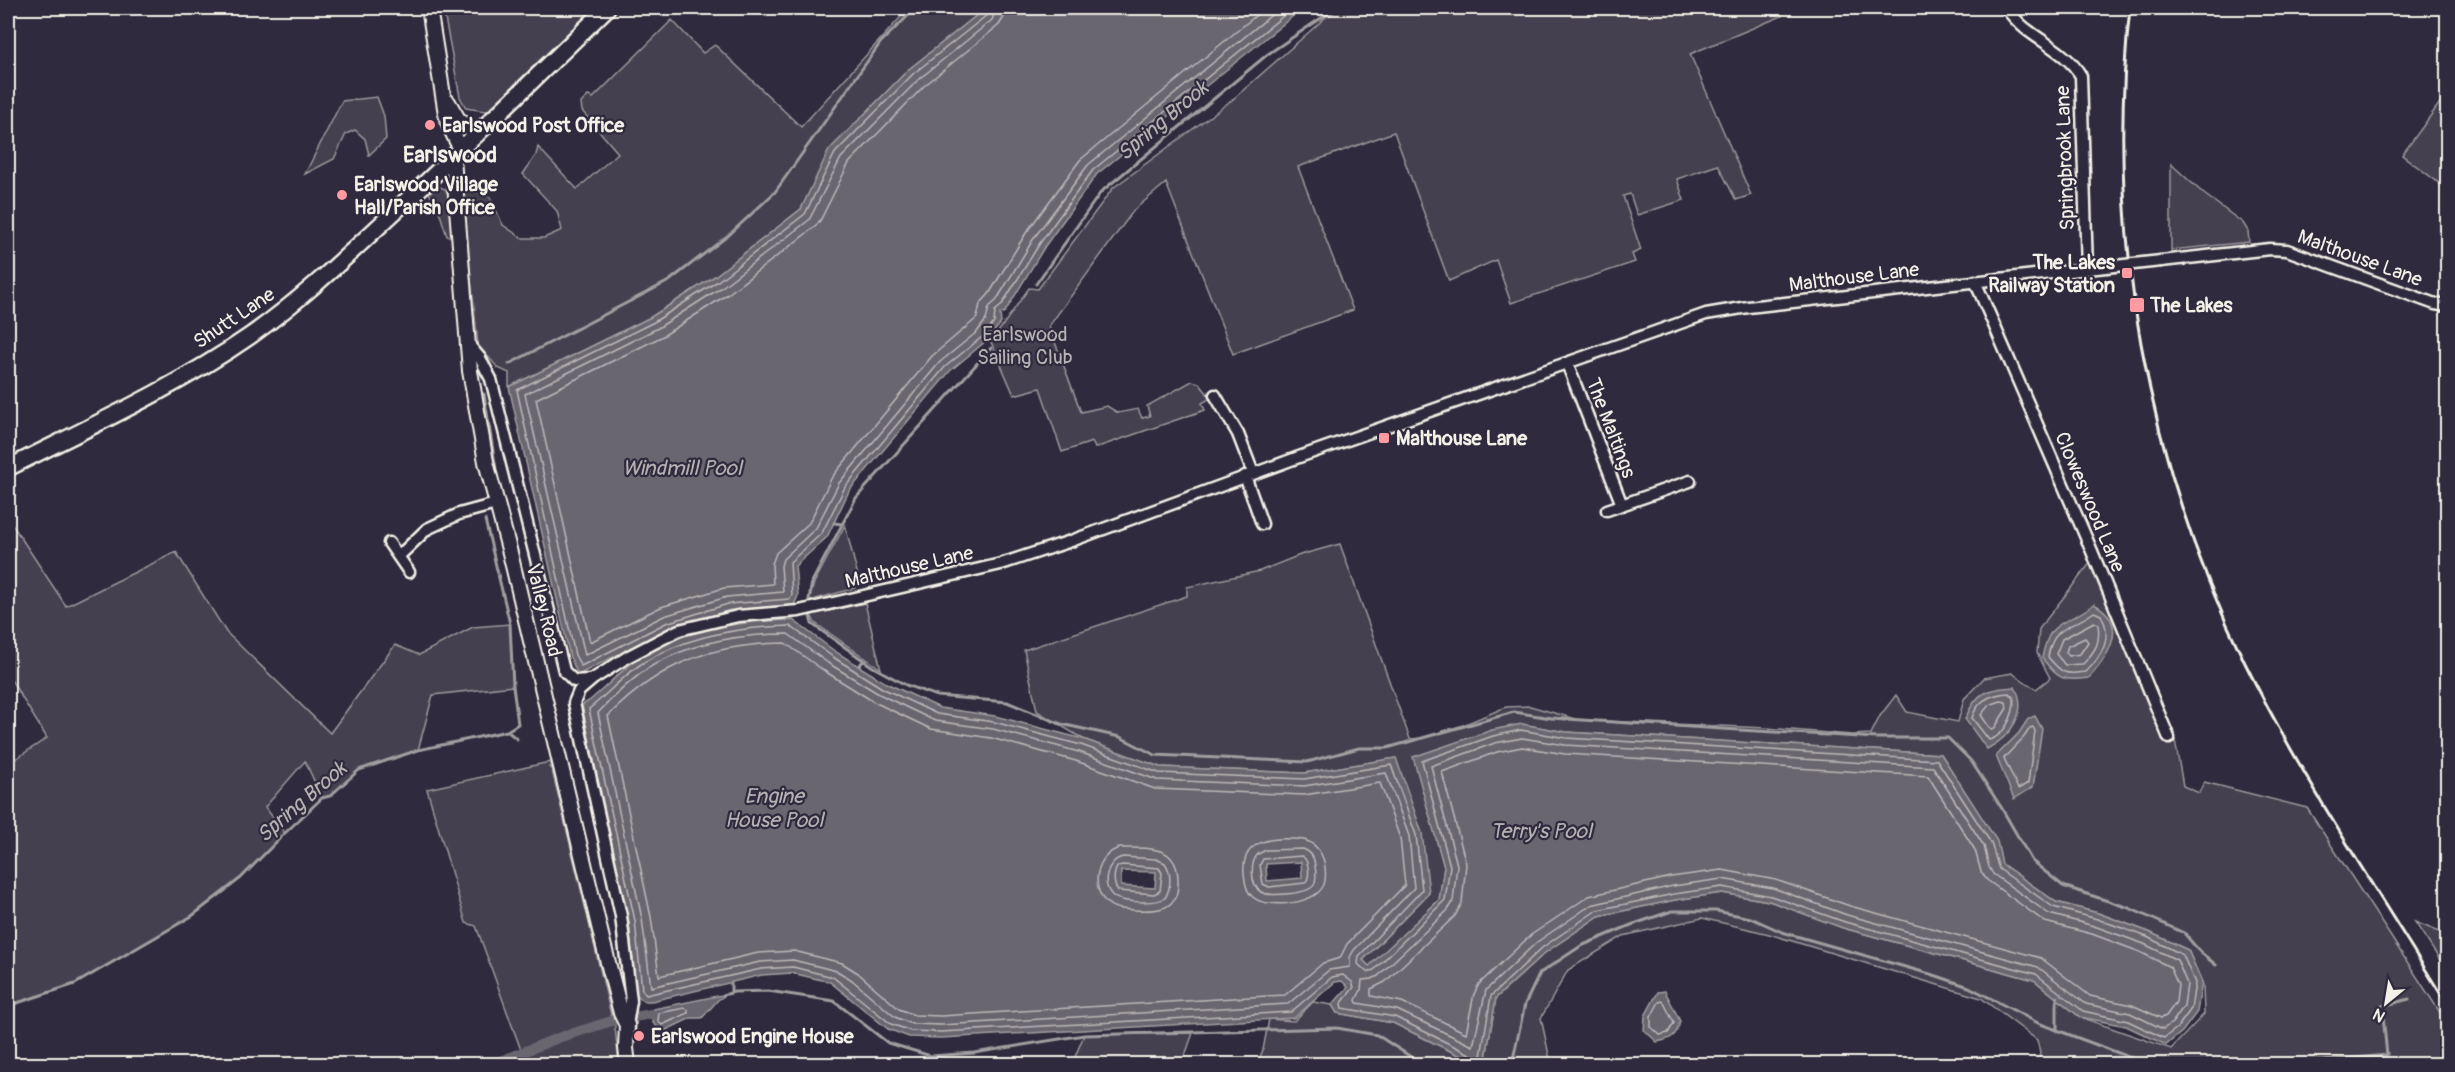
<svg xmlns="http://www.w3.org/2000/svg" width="2455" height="1072" viewBox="0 0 2455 1072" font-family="Pangolin,sans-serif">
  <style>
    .green { fill: #454050; stroke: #9c989c; stroke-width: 1.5 }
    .water { fill: #6a6670; stroke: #a19ea0; stroke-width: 1.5; fill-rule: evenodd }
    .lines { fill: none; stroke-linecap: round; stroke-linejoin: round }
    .shore { stroke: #bdb9b8; stroke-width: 1.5 }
    .stream { stroke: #a19ea0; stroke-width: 3 }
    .canal { stroke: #6a6670; stroke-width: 10 }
    .minor-casing { stroke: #f4f1e8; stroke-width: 15 }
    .tertiary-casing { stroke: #f4f1e8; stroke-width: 18 }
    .secondary-casing { stroke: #f4f1e8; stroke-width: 20 }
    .minor { stroke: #2f2a3d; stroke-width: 10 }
    .tertiary { stroke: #2f2a3d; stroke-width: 14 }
    .secondary { stroke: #2f2a3d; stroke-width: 15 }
    .rail { stroke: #f4f1e8; stroke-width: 3 }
    .minor-bridge-casing { stroke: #f4f1e8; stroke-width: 15; stroke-linecap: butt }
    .minor-bridge { stroke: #2f2a3d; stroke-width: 10 }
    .poi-dot { fill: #ff9aa2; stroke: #2f2a3d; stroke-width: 2 }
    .labels { text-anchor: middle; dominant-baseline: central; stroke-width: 4.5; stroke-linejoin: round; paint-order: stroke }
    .poi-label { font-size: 20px; font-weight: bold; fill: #f4f1e8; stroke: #2f2a3d; text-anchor: start }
    .street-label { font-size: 20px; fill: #f4f1e8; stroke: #2f2a3d }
    .park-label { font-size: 20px; fill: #b7b3b3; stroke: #2f2a3d }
    .water-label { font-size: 21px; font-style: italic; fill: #b6b2b2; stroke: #2f2a3d }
    .quarter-label { font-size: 22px; font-weight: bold; fill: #f4f1e8; stroke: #2f2a3d }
  </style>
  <rect width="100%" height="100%" fill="#2f2a3d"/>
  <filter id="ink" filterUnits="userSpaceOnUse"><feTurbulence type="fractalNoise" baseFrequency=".0167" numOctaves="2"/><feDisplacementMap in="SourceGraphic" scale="12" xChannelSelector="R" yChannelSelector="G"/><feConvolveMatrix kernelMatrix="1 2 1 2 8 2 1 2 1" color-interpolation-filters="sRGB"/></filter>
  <g filter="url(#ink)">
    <path class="green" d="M443,8H597L491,112L466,108L460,97Z
      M909,8H986L909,69L831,149L801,209L715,276L651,317L509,387V373L498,368L478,345L461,185L490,197L503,225L522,238H544L562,230L557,211L523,174L536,155L538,147L577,189L618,153L582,111L581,103L588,96L593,98L672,20L703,53L715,45L801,127Z
      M1341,8H1782V16L1690,54L1751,195L1736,200L1718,165L1677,179L1684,200L1637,215L1630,194L1623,196L1641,250L1632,254L1635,262L1511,303L1496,260L1449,281L1394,132L1298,167L1353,310L1233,354L1166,183L1134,210L1049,326L1081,412L1107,406L1118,413L1138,409L1142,418L1150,416L1147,406L1192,381L1199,383L1211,398L1202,403L1205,410L1095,448L1092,442L1062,452L1040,388L1014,395L991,342L1029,288L1038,289L1113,188L1232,100L1326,17Z
      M2447,93L2448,189H2447L2402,155Z
      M377,97L384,116L386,139L369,155L365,139L355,130L346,134L334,159L305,174L342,101Z
      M2171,164L2204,194L2243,223L2248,231L2249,242L2171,250Z
      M438,186L445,189L449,195L455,237L447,236L439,211L429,193Z
      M8,518L66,606L176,552L226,632L330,733L395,645L419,655L473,627L510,624L513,686L433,695L418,750L359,770L330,796L322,798L305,761L265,807L285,833L241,878L192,916L75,984L8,1006V764L47,738L8,675V634L11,632L8,627Z
      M845,525L859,580L853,582L855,588L809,601L814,583Z
      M1340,544L1410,739L1422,738L1463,725L1506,707L1530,706L1579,720L1767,728L1852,735L1871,734L1880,716L1896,695L1907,712L1958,722L1964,699L1984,678L2012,673L2036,689L2050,678L2037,653L2039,629L2091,562L2162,736L2174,734L2183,786L2199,793L2204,782L2307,808L2447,1023V1064H2038L2040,1053L2037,1040L1981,998L1769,934L1702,918L1623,936L1568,970L1541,1018L1551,1064H1485L1496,998L1546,952L1599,916L1675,900L1722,893L1769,901L1843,928L2034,980L2080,1017L2171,1049L2204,1014L2203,985L2188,950L2149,932L2098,913L2056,902L2002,864L1996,841L1941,754L1566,732L1522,724L1414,757L1444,867L1439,900L1369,967L1363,960L1429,893L1396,758L1304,773L1160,767L1083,739L1037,711L1024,650L1187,596V587L1260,571L1300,555Z
      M865,603L881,669L815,623L811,615Z
      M550,762L614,1019L619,1064H500L522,1053L476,926L466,923L427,789Z
      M2415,922L2447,935V971Z
      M1313,1002L1332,1005L1337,1013L1393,1023L1477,1064H1257L1263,1050L1269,1019L1294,1021Z
      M1193,1033L1182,1064H1072L1084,1035Z"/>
    <path class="water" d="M986,8H1303L1097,174L1045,246L1005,312L1000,314L1001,323L986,341L950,371L849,491L827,537L795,566L798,596L794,605L730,610L668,629L578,675L570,657L509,387L651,317L715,276L801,209L829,150L909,69Z
      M2094,604C2130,623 2109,656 2089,678C2062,681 2059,680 2042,658C2050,616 2065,627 2094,604Z
      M793,620L836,652L886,683L940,708L995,716L1083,739L1160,767L1304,773L1396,758L1422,833L1429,893L1363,960L1369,966L1439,900L1444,867L1413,757L1492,730L1522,724L1566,732L1941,754L1997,841L2002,864L2056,902L2098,913L2149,932L2188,950L2202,982L2197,1012L2182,1032L2166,1045L2126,1026L2080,1017L2034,980L1843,928L1769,901L1722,893L1675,900L1599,916L1546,952L1496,998L1485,1064H1477L1393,1023L1337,1013L1332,1005L1348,987L1342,981L1335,982L1294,1018L941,1038L909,1037L888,1029L830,982L792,973L762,975L652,1001H643L636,994L629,922L582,705L589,701C606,687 623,668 642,656C686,628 741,621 793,620ZM1301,862L1302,878L1267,881L1266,864ZM1121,871L1156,872L1155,888L1121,886Z
      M2015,687C2029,712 2010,737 1987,749L1965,719C1977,691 1986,689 2015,687Z
      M2035,716L2042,729L2033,787L2014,799L1996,756L2019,733L2028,719Z
      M1665,991L1680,1021C1677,1036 1672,1039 1657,1042L1644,1030L1645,1016L1658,992Z
      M727,994L718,1000L702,1018H691L662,1032L653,1023V1009Z"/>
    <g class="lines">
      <path class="shore" d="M989,8L987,15L913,74L835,153L805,214L718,281L654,322L517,390L575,655L581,666L666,623L728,604L790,599L792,595L790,562L822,533L845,487L945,367L982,337L994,323L995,311L1001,306L1040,243L1093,170L1293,8
        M996,8L992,20L918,80L841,158L809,220L722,287L658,328L525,394L585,655L664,616L727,597L783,592L781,566L783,559L816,528L839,483L940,362L977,332L986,320L989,307L996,301L1034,238L1088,165L1280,8
        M1005,8L1004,17L999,25L924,86L849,163L821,219L816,226L728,294L663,336L536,399L590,642L661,607L724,588L773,584L772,564L776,553L809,523L832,477L932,356L977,318L980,304L989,294L1026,233L1080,160L1265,8
        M2094,612L2101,615C2113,637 2103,655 2086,672C2065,675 2062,674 2048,657C2053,624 2072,629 2094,612Z
        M2094,622L2098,625C2101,643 2095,651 2083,664L2065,665L2056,654L2062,639Z
        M790,626L833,657L882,688L937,714L994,722L1081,745L1159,773L1304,779L1391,765L1416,835L1422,890L1359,956L1358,964L1367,972L1374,970L1445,900L1450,866L1422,761L1493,736L1521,730L1566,738L1937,760L1991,843L1999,869L2053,907L2097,919L2147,937L2183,955L2195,983L2191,1009L2177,1028L2164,1038L2128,1021L2083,1011L2036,974L1845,922L1771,896L1722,887L1674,894L1597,910L1543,947L1491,996L1481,1056L1478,1058L1395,1017L1342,1008L1341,1004L1354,987L1352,982L1343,975L1332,977L1291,1012L941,1032L911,1031L891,1024L833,977L793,967L761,969L646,995L642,990L635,921L589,709C608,694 625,673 646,661C690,635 740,627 790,626Z
        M788,634L828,663L879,694L935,721L993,729L1079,752L1157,780L1304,786L1386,773L1409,836L1414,888L1354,950L1350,957V967L1329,970L1288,1004L941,1025L912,1024L895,1017L852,980L837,971L793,960L760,962L651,987L642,919L598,713C612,698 633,678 650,667C692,642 741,634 788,634Z
        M2085,638L2088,642L2080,654L2069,656L2066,652L2068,646Z
        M785,643L823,670L874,702L931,729L991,738L1076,761L1155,789L1304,795L1380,783L1400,838L1405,885L1347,944L1340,958L1323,963L1285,995L941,1016L914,1015L899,1009L858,973L842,963L794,951L758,953L659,976L651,917L608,716C661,663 710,644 785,643Z
        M2009,693L2014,698C2015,713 2005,736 1989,740L1972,718C1977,700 1991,694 2009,693Z
        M2001,701L2006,702L2007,708L1994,729L1991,730L1981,715L1989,705Z
        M2030,728L2033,727L2035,731L2028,783L2018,789L2004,758L2024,737Z
        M1522,738L1565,745L1933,767L1984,846L1989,867L1993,874L2049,914L2094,926L2144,944L2177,960L2187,984L2184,1006L2172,1023L2163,1029L2130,1013L2086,1004L2038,967L1847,915L1773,888L1722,879L1673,886L1591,905L1537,942L1486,990L1473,1046L1397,1010L1357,1003L1356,1000L1361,990L1362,980L1372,979L1378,976L1448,910L1453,902L1457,865L1431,766L1495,743Z
        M1522,747L1565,754L1928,776L1975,850L1981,872L1987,880L2045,922L2092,934L2140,952L2170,967L2178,985L2176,1002L2166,1016L2161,1018L2132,1005L2090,996L2041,958L1850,906L1776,880L1722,870L1671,877L1589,896L1531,935L1479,984L1474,994L1466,1033L1402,1002L1371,996V989L1385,982L1455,916L1462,903L1466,864L1442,772L1497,752Z
        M1304,840C1322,845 1327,864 1325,881C1321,905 1268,909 1254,898C1246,892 1245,883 1244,873C1241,837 1277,837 1304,840Z
        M1120,848C1152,848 1180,845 1178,885C1177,912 1154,911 1133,910C1124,909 1115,910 1107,903C1089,888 1097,853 1120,848Z
        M1303,849C1311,852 1314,857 1315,866C1316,872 1317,879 1314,885C1309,894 1269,897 1261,892C1250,885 1250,862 1258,854L1266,850Z
        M1302,856C1309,861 1311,876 1305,883L1269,887L1263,884L1260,865L1263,859Z
        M1123,857L1156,859L1165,863C1172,873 1171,888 1165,898C1156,904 1121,903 1113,896C1100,885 1107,860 1123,857Z
        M1123,865L1159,868L1162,873L1160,891L1154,894L1118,891C1113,885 1113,872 1118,866Z
        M1663,1001L1674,1023L1668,1033L1660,1035L1651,1027V1017L1659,1002Z
        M685,1008L688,1010V1013L662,1025L658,1021L659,1013Z"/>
      <path class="stream" d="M1036,284L1101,192L1268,54L1336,8
        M509,364L669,281L730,234L775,192L881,42L916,8
        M484,394L497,476
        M834,523L842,524
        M808,605L812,582L856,498L991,348
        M809,612L812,624L873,667L906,685L937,696L1007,702L1061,724L1120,737L1155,755L1307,762L1359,748H1387L1514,712L1551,718L1722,729L1877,738H1948L1971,761L2001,807L2032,861L2063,886L2129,908L2184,933L2200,952L2216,965
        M859,666L864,660
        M507,731L517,739
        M550,767L553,770L613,1020
        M731,983V993
        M727,994L734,992L768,991L834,1001L888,1043L931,1056L974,1053L1084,1035L1337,1028L1377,1035L1422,1064
        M2057,997V1031
        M8,1006L75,984L192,916L241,878L285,833L322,798L330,796L359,770L418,750L507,731L518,724L513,686L510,624L485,520
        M635,1030L636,1016
        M1512,1064L1525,1004L1540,973L1581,946L1631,925L1672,911H1716L1751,918L1782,932L1937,976L1969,987L2038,1023L2148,1064
        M2206,1064L2324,1061L2387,1055L2382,1006L2409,999"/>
      <path class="canal" d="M634,1017L651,1014
        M493,1064L558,1038L618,1019"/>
      <defs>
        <path id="minor" d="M2006,8C2012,15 2018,23 2026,29C2045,44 2068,54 2081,76L2087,269
          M2161,261L2270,249L2287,250L2435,304L2448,306
          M1975,281L2091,549L2169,738
          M469,345L480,358L491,379L564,671L574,681L589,680
          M1567,363L1622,505
          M1215,395L1238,434L1253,473
          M1245,476L1262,524
          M1607,510L1690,481
          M389,543L409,572
          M400,555L427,529L459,514L496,504
          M627,1025L631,1001L621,916L574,703L579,691L593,679L629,656L679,630L738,616L799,611L1001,564L1071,541L1299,457L1706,314L1748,307L2106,267"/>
        <path id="tertiary" d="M429,8L446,114L450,127L461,150
          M448,102L458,119L477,135
          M453,158L470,371L486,462L510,553L603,943L621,1013L627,1025L626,1048L628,1064"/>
        <path id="secondary" d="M8,468C89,427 175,388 250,336C301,300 346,257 391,215C465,147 536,77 607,8"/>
      </defs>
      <use href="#minor" class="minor-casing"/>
      <use href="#tertiary" class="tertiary-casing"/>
      <use href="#secondary" class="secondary-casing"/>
      <use href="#minor" class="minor"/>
      <use href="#tertiary" class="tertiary"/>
      <use href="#secondary" class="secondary"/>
      <path class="rail" d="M2130,8C2105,231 2146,461 2245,663C2304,782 2379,893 2448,1006"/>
      <defs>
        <path id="minor-bridge" d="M2106,267L2161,261"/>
      </defs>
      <use href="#minor-bridge" class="minor-bridge-casing"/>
      <use href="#minor-bridge" class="minor-bridge"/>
    </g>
  </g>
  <g class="poi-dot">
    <circle cx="430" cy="125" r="6"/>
    <circle cx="342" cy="195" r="6"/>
    <rect x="2121" y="267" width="12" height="12" rx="3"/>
    <rect x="2129" y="297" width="16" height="16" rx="3"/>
    <rect x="1378" y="432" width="12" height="12" rx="3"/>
    <circle cx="639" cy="1036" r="6"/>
  </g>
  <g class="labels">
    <g class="poi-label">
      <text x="442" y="125">Earlswood Post Office</text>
      <text x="354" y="184">Earlswood Village<tspan x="354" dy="23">Hall/Parish Office</tspan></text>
      <text x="2115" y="262" text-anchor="end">The Lakes<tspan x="2115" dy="23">Railway Station</tspan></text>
      <text x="2150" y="305">The Lakes</text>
      <text x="1396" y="438">Malthouse Lane</text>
      <text x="651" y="1036">Earlswood Engine House</text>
    </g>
    <g class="street-label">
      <text transform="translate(2065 158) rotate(-92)">Springbrook Lane</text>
      <text transform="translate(2360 258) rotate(20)">Malthouse Lane</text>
      <text transform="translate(1854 277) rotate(-7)">Malthouse Lane</text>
      <text transform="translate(234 318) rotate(-34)">Shutt Lane</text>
      <text transform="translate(1611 428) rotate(69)">The Maltings</text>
      <text transform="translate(2090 502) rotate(67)">Cloweswood Lane</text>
      <text transform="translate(909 567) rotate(-13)">Malthouse Lane</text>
      <text transform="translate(544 610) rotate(76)">Valley Road</text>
    </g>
    <g class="park-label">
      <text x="1025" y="334">Earlswood<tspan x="1025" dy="23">Sailing Club</tspan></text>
    </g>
    <g class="water-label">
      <text transform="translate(1163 121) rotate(-40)">Spring Brook</text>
      <text x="682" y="468">Windmill Pool</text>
      <text x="774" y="796">Engine<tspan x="774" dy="24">House Pool</tspan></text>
      <text transform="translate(302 802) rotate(-41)">Spring Brook</text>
      <text x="1541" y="831">Terry's Pool</text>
    </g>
    <g class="quarter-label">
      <text x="450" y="155">Earlswood</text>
    </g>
  </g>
  <rect width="2455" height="1072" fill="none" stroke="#2f2a3d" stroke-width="30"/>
  <rect x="15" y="15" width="2425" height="1042" fill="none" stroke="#f4f1e8" stroke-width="2" filter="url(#ink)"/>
  <g transform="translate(2386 1003) rotate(210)" stroke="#2f2a3d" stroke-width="4.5" paint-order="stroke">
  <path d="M0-4.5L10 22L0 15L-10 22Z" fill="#f4f1e8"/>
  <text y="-9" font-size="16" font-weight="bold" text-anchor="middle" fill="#f4f1e8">N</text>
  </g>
</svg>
